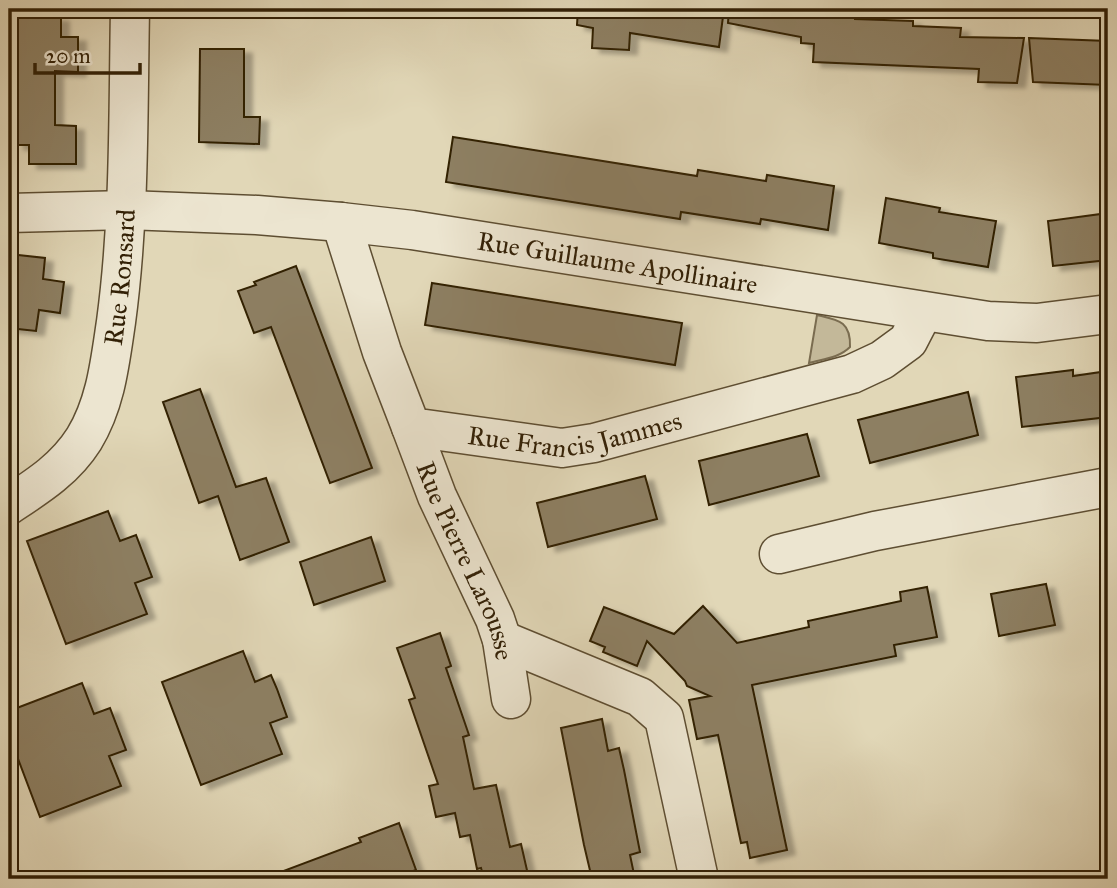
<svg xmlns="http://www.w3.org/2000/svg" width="1117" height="888" viewBox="0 0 1117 888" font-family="'IM FELL Great Primer',serif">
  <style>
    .green { fill: #c3b899; stroke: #7a6c50; stroke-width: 2 }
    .building { fill: #8d7f62; stroke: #322006; stroke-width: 2; filter: url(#shadow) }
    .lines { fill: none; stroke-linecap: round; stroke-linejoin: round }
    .street-casing { stroke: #5e4e32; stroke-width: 41 }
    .street { stroke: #ece5d0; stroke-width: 38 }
    .labels { text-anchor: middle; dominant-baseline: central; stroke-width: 5; stroke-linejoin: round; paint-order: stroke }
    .street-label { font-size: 26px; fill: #322006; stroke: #ece5d0 }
  </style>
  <defs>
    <filter id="shadow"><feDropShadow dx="8" dy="4.5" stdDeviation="2" flood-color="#0004"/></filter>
  </defs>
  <rect width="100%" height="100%" fill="#e1d7b7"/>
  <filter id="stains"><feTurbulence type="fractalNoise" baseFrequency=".00286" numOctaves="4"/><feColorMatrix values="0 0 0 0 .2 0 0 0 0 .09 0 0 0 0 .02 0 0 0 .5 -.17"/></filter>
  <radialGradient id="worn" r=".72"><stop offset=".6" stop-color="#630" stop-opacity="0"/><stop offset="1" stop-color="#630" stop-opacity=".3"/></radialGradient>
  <path class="green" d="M817,315C838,320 851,321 850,347C839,358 823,359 809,363Z"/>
  <path class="building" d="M578,9H724L719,47L630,33L629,50L592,48L593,28L577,25Z
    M729,9H855V19L913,21V26L961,28L960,37L1024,38L1017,83L978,82L979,69L813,62L814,44L801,43V37L728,23Z
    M9,17H61V37H78V72L55,71V125L76,126V164H29V145H16V91H9Z
    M1029,38L1108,41V85L1033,82Z
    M200,49H244V117H260L259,144L199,142Z
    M453,137L697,176L698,170L766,181L767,175L834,186L828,230L761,219L760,224L681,212L680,219L446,182Z
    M886,198L940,208L939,212L996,221L988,267L933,258V253L879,243Z
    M1101,214V219H1108V260L1053,266L1048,221Z
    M9,254L45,258L43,279L64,282L60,313L39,310L36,331L9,328Z
    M296,266L372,468L330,483L271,327L254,333L238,291L256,285L254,282Z
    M432,283L682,323L675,365L425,325Z
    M1073,370V376L1108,371V417L1022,427L1016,377Z
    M200,389L236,487L266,478L289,542L240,560L218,496L199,503L163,402Z
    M968,392L978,435L870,463L858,420Z
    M807,434L819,476L709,505L699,461Z
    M645,476L657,519L548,547L537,503Z
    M108,511L120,541L136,535L152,577L135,583L147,614L66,644L27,541Z
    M371,537L385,581L314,605L300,562Z
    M1046,584L1055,625L999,636L991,594Z
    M927,587L937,637L894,645L896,656L752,685L787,850L750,858L747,842L741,843L718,735L697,739L689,700L710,696L687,686L685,681L647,641L637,666L603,652L605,647L590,641L604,607L674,634L703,606L737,643L809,627L808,621L901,601L900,592Z
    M440,633L451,666L446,668L469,735L463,737L474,789L496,785L510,847L521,844L529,879H484L481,868L477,869L470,835L460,837L455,813L436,817L429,786L438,784L409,700L415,698L397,648Z
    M243,651L255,682L271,675L277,689L287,717L270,723L282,754L201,785L162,682Z
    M82,683L94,714L110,708L126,750L109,756L121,786L40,817L9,735V711Z
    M602,719L608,751L619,748L624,770L640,852L630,855L635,879H592L584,845L561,728Z
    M399,823L416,870L391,879H271L270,876L361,842L359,838Z"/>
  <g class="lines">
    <defs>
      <g id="street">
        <path id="s1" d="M9,213L127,210L257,215L341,222L412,230L988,321L1037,323L1108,314"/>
        <path id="s2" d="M341,222L382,352L411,427L562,448L594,443L852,374L882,360L908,341L923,312"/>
        <path id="s3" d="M411,427L437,496L495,619L502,640L511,699"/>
        <path id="s4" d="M9,505C38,486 65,469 84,439C106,403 110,362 116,322C130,218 128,114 130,9"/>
        <path d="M779,554L875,531L1108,487"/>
        <path d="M502,640L640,697L664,718L699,879"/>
      </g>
    </defs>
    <use href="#street" class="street-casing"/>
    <use href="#street" class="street"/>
  </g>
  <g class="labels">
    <g class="street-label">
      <text stroke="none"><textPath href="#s1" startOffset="612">Rue Guillaume Apollinaire</textPath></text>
      <text stroke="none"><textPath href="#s4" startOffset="268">Rue Ronsard</textPath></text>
      <text stroke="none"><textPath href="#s2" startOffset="383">Rue Francis Jammes</textPath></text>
      <text stroke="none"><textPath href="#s3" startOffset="145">Rue Pierre Larousse</textPath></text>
    </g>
  </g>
  <rect width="1117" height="888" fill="none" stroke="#e1d7b7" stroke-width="35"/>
  <rect x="10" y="10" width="1096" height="867" fill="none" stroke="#322006" stroke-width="3.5"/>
  <rect x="18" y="18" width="1082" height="853" fill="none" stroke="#322006" stroke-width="2"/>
  <path d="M35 63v10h105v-10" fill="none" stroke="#322006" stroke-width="3.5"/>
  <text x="46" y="63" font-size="21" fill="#322006" stroke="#ece5d0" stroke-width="5" paint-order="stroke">20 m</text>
  <rect width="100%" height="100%" filter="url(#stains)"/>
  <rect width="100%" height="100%" fill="url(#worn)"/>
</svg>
